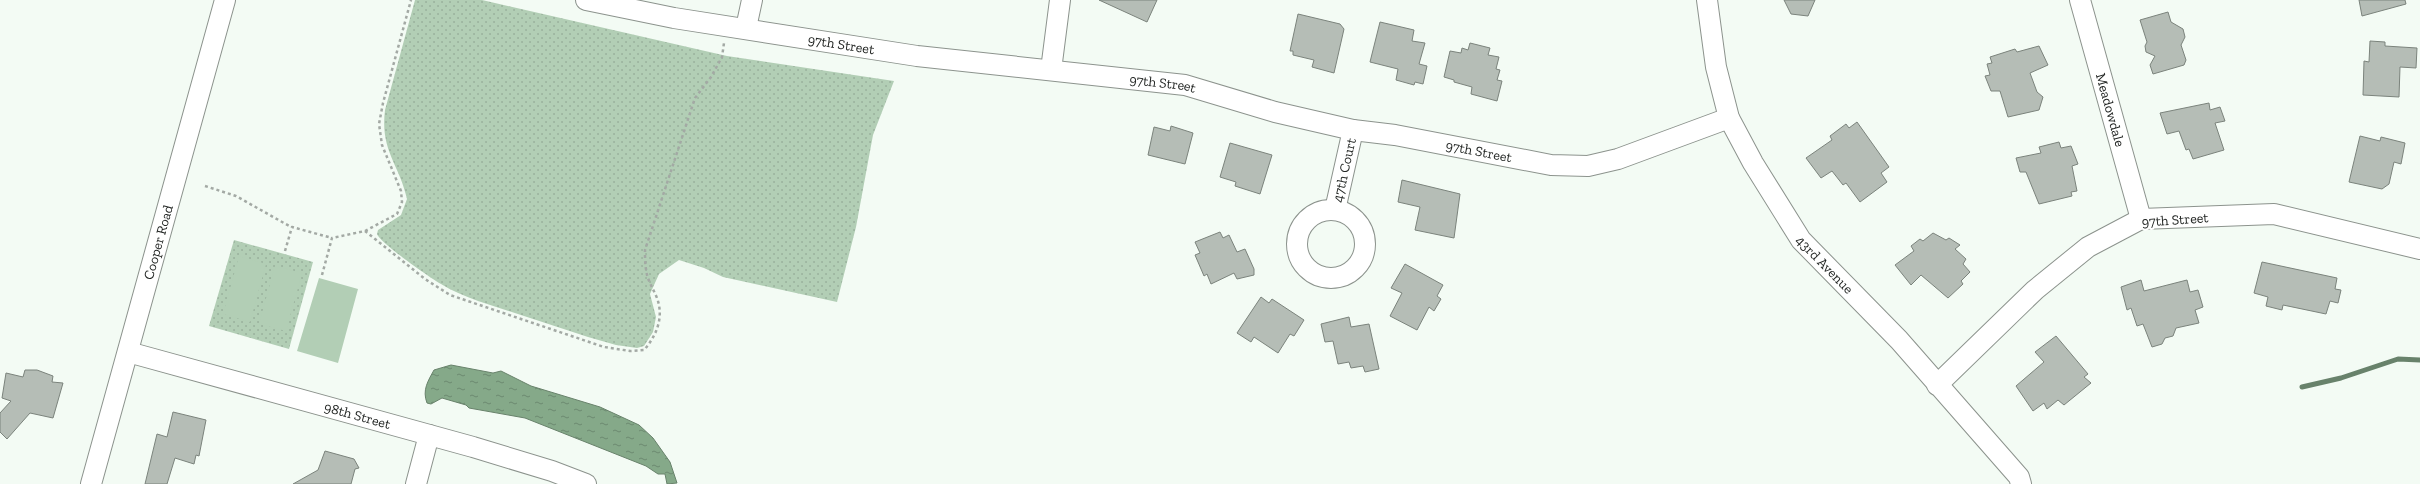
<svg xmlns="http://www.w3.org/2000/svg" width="2420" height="484" viewBox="0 0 2420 484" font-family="'Zilla Slab',serif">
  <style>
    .green { fill: url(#green-dots) }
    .pitch { fill: #b2ceb5 }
    .water { fill: url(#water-ripples); stroke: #68826b }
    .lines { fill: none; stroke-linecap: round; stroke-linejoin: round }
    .stream { stroke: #68826b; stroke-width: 5 }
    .building { fill: #b5bdb6; stroke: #7b837c }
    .street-casing { stroke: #8c938d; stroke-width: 22 }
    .path { stroke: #a3a9a4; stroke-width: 2.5; stroke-dasharray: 3 3; stroke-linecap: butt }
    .street { stroke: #fff; stroke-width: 20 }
    .labels { text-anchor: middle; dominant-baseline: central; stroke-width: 4; stroke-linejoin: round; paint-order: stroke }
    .street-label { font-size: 14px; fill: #232624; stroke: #fff }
  </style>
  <defs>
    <pattern id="green-dots" width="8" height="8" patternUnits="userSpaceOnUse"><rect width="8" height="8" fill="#b2ceb5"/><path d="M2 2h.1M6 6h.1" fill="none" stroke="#99b19c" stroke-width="1.8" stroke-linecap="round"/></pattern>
    <pattern id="water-ripples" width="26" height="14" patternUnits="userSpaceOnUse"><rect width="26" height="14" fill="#85a989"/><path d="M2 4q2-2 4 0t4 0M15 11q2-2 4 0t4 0" fill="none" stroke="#6c8970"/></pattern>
  </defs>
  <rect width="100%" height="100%" fill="#f3fbf4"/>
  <path class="green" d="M415,0H482L727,56L894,81L873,135L856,227L837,302L723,277L704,268L679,260L659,274L650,294L656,317L653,332L644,346L637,348L616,345L588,337L478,301C465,296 452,291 441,284C430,278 379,242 377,234L378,230L401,215L407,199C399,163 380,151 385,110Z
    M234,240L313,262L289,349L209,326Z"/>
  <path class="pitch" d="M239,256L266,264L250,322L223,314Z
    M275,266L302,273L286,331L259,324Z
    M319,278L358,289L338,363L297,351Z"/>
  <path class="water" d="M451,365L493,373L501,371L531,386L600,407L639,425L653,438L670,462L677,483L667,484L665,474H658L646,466L525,418L469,408L466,405L442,398L431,404L427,403C422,390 428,381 434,370Z"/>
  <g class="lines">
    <path class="stream" d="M2302,387L2341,378L2398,359L2420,360"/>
  </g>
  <path class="building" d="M1099,0H1157L1147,22Z
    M1784,0H1815L1808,16L1791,14Z
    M2359,0H2405L2406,4L2362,16Z
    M2168,12L2171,22L2183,29L2185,37L2181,45L2186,60L2184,65L2153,74L2150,65L2155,56L2146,52L2145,46L2147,42L2140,20Z
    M1298,14L1340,24L1344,29L1334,73L1312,67L1314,60L1293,55V51H1290Z
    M1380,22L1414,30L1412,41L1425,43L1419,64L1427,66L1423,84L1415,82L1414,85L1396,80L1398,69L1370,62Z
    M2370,41L2385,42V46L2417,48L2416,68L2400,67L2399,97L2363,95L2364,61L2369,62Z
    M1470,43L1490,48L1488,55L1499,57L1496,69L1500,70L1497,80L1502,81L1497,101L1471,94L1472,87L1454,82V80L1444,77L1450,51L1461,53L1462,48L1468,50Z
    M2039,46L2048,65L2030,73L2037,92L2043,97L2039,110L2008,117L2000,91H1991L1985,76L1990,75L1987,64L1992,63L1990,57L2015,49L2017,52Z
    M2209,103L2210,110L2220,107L2225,121L2215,123L2224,150L2193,159L2189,149L2186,150L2179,131L2167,134L2160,113Z
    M1857,122L1889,167L1881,173L1887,182L1860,202L1846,183L1843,185L1832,171L1821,178L1806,158L1832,140L1830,136L1846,124L1849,128Z
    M1171,126L1193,133L1185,164L1148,155L1154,127L1170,131Z
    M2360,136L2380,141L2381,137L2405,143L2401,164L2394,162L2389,184L2382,189L2349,182Z
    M2059,142L2061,148L2071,146L2078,164L2072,166L2077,191L2071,192L2072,196L2039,204L2026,172H2020L2016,158L2041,153L2039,147Z
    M1230,143L1272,155L1260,194L1235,186L1236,182L1220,177Z
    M1402,180L1460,194L1454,238L1415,230L1420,207L1398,202Z
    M1220,232L1223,238L1229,235L1237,252L1245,249L1254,269V275L1237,279L1234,273L1211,284L1207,274L1204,276L1195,255L1200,253L1195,242Z
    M1933,233L1946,240L1949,238L1960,245L1955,249L1966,259L1963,264L1970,272L1961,281L1963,284L1948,298L1921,275L1911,285L1895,265L1914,251L1911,246L1920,239L1923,241Z
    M2262,262L2337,278L2335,289L2341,290L2338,303L2330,301L2326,314L2283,305L2282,310L2266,306L2268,297L2254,293Z
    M1405,264L1443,285L1437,296L1441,299L1434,311L1429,307L1417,330L1390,316L1402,293L1391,288Z
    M2141,280L2144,291L2187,280L2190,292L2198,290L2203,307L2195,310L2199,323L2176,328L2173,336L2165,338L2162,344L2152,347L2143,324L2137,326L2131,308L2127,310L2121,287Z
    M1261,297L1269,303L1272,299L1304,320L1294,336L1290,334L1278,353L1254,337L1251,342L1237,333Z
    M1349,317L1351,327L1369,324L1379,369L1365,372L1363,366L1351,368L1349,362L1338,364L1333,341L1325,342L1321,324Z
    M2056,336L2088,374L2084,377L2091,383L2064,405L2058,400L2047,409L2044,403L2033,411L2016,386L2044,362L2035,352Z
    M25,370H37L53,376L52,382L63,383L53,418L30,413L7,439L0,432V413L11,401L2,398L6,373L23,377Z
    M173,412L206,420L199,456L196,455L194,464L175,458L167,484H145L157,434L167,437Z
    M325,451L354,459L359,468L355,469L351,484H293L318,470Z"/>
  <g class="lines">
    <defs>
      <g id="street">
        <path id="s1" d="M586,0L674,18L917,56L1185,85L1275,112L1353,130L1395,135L1551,165L1588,166L1618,159L1729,118"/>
        <path id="s2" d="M1707,0L1716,67L1729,118L1753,163L1801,240L1899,340L2019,477L2021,484"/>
        <path id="s3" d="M2080,0L2141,219"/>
        <path d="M746,28L752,0"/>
        <path d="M1051,70L1060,0"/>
        <circle cx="1331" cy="244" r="34"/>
        <path id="s4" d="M1335,210L1353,130"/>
        <path id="s5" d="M128,352L473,447L552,471L586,484"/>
        <path d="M1937,385L2035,290L2088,247L2141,219L2274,214L2420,249"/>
        <path id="s6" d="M91,484L225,0"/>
        <path d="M416,484L429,435"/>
      </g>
    </defs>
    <use href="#street" class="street-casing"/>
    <path class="path" d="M205,186L236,196L291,227
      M365,231L397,214L402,202L401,191L382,145L379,124L383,103L411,0
      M285,251L292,227L332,238
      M322,275L332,238L365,231L425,279L450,295L604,347L630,351L644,350C657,335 664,317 657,298C653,288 647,280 646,269C645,263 645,256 645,250L695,98L711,77L722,57L724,43"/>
    <use href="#street" class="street"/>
  </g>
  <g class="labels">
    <g class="street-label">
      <text stroke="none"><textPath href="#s1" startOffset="259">97th Street</textPath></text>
      <text stroke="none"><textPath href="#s1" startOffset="583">97th Street</textPath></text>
      <text stroke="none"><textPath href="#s3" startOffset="114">Meadowdale</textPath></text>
      <text stroke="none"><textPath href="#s1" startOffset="907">97th Street</textPath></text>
      <text stroke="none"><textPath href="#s4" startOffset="41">47th Court</textPath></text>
      <text transform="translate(2175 220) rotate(-4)">97th Street</text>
      <text stroke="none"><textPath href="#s6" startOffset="251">Cooper Road</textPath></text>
      <text stroke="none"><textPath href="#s2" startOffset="296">43rd Avenue</textPath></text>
      <text stroke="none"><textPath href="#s5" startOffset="238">98th Street</textPath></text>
    </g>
  </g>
</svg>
